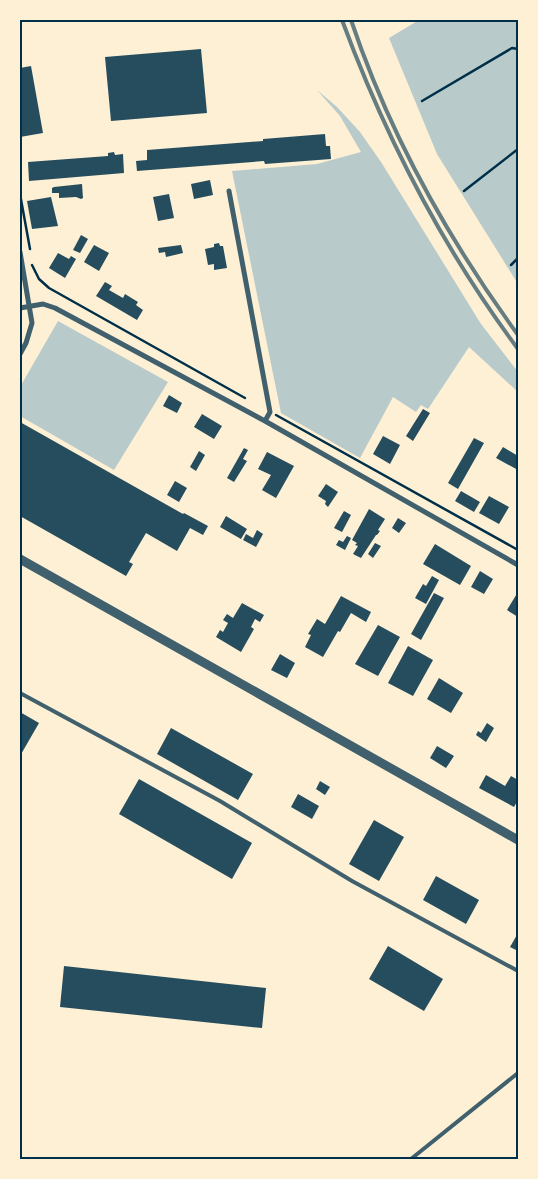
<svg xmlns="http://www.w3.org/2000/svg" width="538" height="1179" viewBox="0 0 538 1179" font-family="Rubik,sans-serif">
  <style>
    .green { fill: #b9caca }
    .building { fill: #264d5e }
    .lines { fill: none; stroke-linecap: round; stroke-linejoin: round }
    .path { stroke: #003049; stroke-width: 2.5 }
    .service { stroke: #3f606c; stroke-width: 4 }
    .minor { stroke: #3f606c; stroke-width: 5 }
    .tertiary { stroke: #3f606c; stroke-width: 9 }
    .rail { stroke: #657d81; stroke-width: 4 }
    .neatline { fill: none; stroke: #003049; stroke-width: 2 }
  </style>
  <rect width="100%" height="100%" fill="#fdf0d5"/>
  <path class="green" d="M419,20H518V284L437,154L389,38Z
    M317,90L337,107L360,132L381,162L481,324L518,372V392L469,347L428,409L421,405L416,412L393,397L360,458L281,413L232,171L317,164L361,152L340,116Z
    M58,321L168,382L114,470L20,416V387Z"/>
  <path class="building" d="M201,49L207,113L111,121L105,57Z
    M31,66L43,133L20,137V68Z
    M325,134L326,146H330L331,159L265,164L264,161L137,171L136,161L147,160V150L263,141V139Z
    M114,152L115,155L123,154L124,173L29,181L28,162L108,156V153Z
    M210,180L213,195L194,199L191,184Z
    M82,184L83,198L81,199L76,197L59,198V193H52V188L54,187Z
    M169,194L174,218L158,221L153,197Z
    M51,197L58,226L32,229L27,201Z
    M81,235L88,239L80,253L73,250Z
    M219,243L220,246H223L227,268L214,270V264L208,265L205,249L214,247V244Z
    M94,245L109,253L99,271L84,262Z
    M181,245L183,253L166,257L165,252L159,253L158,248Z
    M58,253L69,259L71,256L76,259L65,278L49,268Z
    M105,282L112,286L109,290L123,298L125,294L138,302L136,305L143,310L137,320L96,296Z
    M169,395L182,403L177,413L163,406Z
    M423,409L430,413L413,441L406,436Z
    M202,414L222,426L214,439L194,427Z
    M20,422L183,514L184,513L208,526L203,535L190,528L177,551L146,533L129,562L133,564L126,576L20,516Z
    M383,436L400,445L390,464L373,454Z
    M474,438L484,443L458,489L448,483Z
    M503,447L518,456V470L496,458Z
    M244,448L248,450L243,459L247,461L234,482L227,478Z
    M199,451L205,455L196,471L190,467Z
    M267,452L294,466L276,498L262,490L271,475L258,469Z
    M175,481L187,488L179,502L167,495Z
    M326,484L338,492L328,507L325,504L326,501L318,496Z
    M461,491L480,502L474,512L455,501Z
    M489,496L509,507L499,524L479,513Z
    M369,509L385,519L378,530L380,531L377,535H376L361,558L353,554L358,546L355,545L357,543L352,540Z
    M344,511L351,515L342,532L334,528Z
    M226,516L247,529L241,539L220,527Z
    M398,518L406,523L399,533L392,528Z
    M257,530L263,534L256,547L243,540L246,534L253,538Z
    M347,536L351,538L345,550L336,545L339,540L343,542Z
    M375,543L381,546L373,558L368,554Z
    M435,544L471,566L460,585L423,564Z
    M480,571L493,579L484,594L471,587Z
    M432,576L439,580L426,604L415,598L423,584L426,586Z
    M518,592V617L507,610Z
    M434,593L444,598L421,640L411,634Z
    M341,596L371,612L366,622L351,613L340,632L338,631L323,657L305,647L311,635L308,634L317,619L325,624Z
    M242,603L264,615L260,622L255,619L251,627L254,629L241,652L216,637L220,630L223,632L228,623L223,620L227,614L233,618Z
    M378,625L400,637L378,676L355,664Z
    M408,646L433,660L413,696L388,683Z
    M280,654L295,663L287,678L271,670Z
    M439,678L463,693L451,713L427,699Z
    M20,712L39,723L20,756Z
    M487,723L494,728L486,742L476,735L478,731L481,733Z
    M171,728L253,774L238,800L157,754Z
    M437,746L454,756L446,768L430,758Z
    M486,775L505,786L511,776L518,780V800L514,807L479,788Z
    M139,779L252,843L232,879L119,814Z
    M320,781L330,787L325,795L316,789Z
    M298,794L319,806L312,819L291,807Z
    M374,820L404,837L379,881L349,864Z
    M436,876L479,900L466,924L423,900Z
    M518,933V951L510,947Z
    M388,946L443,979L424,1011L369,979Z
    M64,966L266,988L262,1028L60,1007Z"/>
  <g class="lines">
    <path class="path" d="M422,101L512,48L518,49
      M464,191L518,149
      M20,194L30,249
      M32,265L39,279L49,288L245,398
      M511,265L518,258
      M276,415L518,550"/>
    <path class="service" d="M20,693L220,801L352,881L518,971
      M411,1159L518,1073"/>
    <path class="minor" d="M229,191L270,412L265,421
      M20,252L32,323L26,343L20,354
      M20,308L43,304L55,308L265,421L518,565"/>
    <path class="tertiary" d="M20,559L518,840"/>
    <path class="rail" d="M342,20C386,139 442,247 518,349
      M351,20C389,133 448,239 518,335"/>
  </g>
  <rect width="538" height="1179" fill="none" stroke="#fdf0d5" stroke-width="42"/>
  <rect x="21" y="21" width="496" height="1137" class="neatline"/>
</svg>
